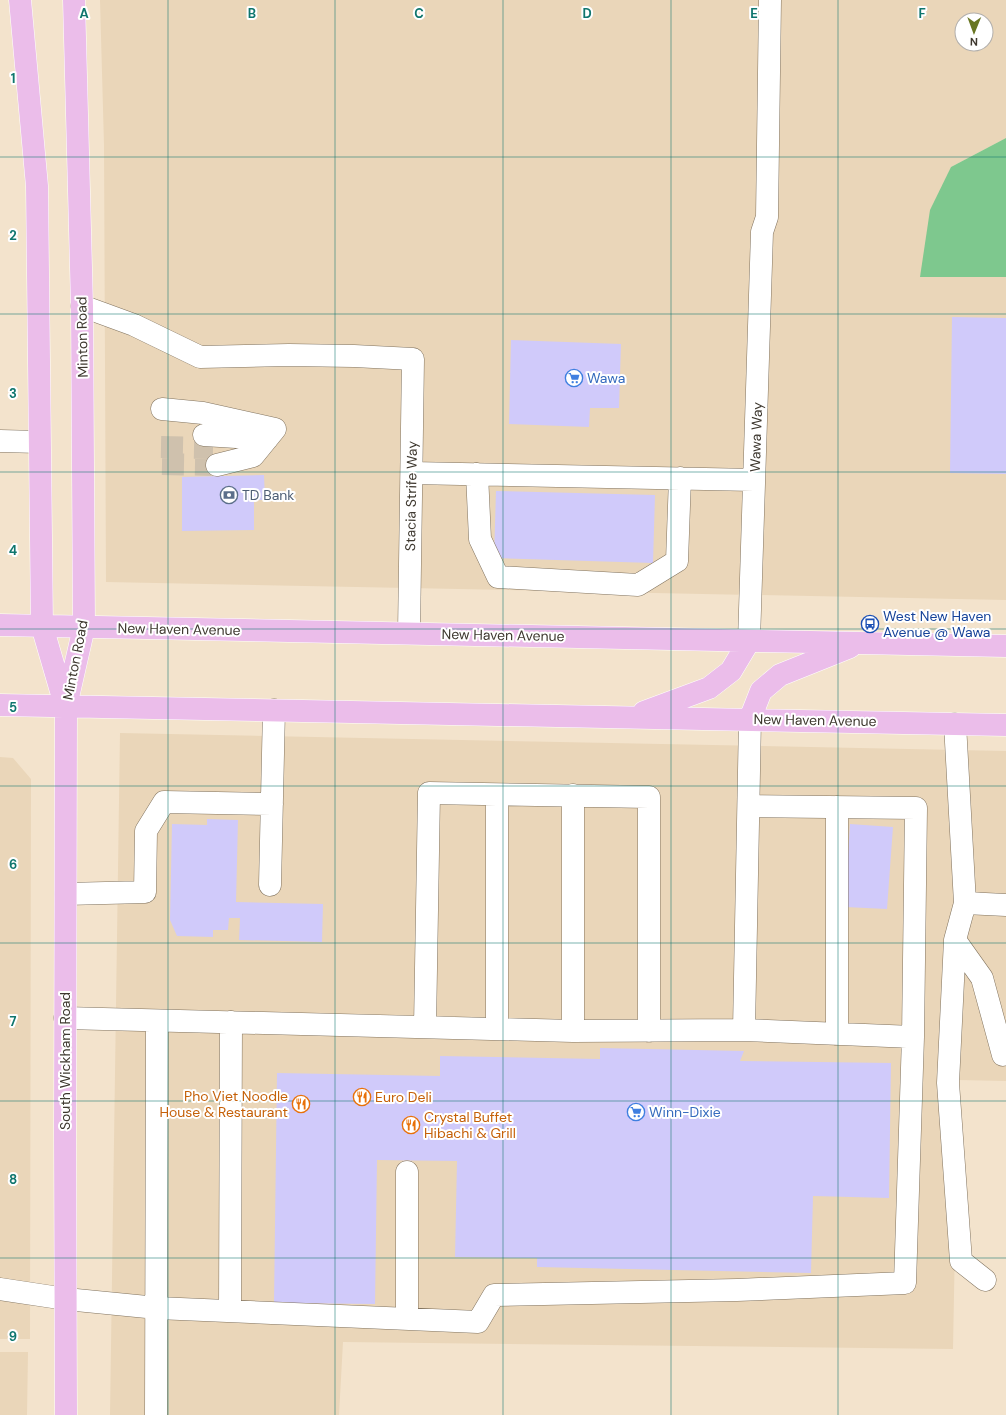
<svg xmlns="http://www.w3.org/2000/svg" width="1006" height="1415" viewBox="0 0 1006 1415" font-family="'DM Sans',sans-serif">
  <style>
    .built { fill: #ead6b9; fill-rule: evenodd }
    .forest { fill: #7ec88e }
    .building { fill: #d0cafa }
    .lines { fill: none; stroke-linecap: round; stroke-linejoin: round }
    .minor-tunnel { stroke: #cfc1ad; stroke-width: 22; stroke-dasharray: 22 11; stroke-linecap: butt }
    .minor-casing { stroke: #81735f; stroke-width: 23 }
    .major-casing { stroke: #fff; stroke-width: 23 }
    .minor { stroke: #fff; stroke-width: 22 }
    .major { stroke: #ebbdea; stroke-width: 22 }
    .grid { fill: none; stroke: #0f766e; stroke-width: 1; stroke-opacity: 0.55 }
    .labels { text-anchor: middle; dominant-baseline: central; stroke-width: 4; stroke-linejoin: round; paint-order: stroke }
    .street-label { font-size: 14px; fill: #3e382f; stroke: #fff }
    .shop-label { font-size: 14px; fill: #366cbe; stroke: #fff; text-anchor: start }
    .service-label { font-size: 14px; fill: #4e5e75; stroke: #fff; text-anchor: start }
    .transit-label { font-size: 14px; fill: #164399; stroke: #fff; text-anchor: start }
    .food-label { font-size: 14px; fill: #c56008; stroke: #fff; text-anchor: start }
    .grid-label { font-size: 13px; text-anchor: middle; font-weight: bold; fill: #0f766e; stroke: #fff; stroke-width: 4; stroke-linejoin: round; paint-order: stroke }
  </style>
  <rect width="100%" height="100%" fill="#f3e3cc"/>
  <path class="built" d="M100,0H1006V138L951,167L920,277H1006V600L106,582L104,145ZM962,20H986V44H962Z
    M120,733L1006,751V1081L958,1080L953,1349L343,1342L339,1415H110Z
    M0,757L13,758L31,779L30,1339H0Z
    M0,1352H28L27,1415H0Z"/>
  <path class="forest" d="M1006,138V277H920L930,210L951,167Z"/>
  <path class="building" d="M952,317L1006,318V474L950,473Z
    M511,340L621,344L619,408H590L589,427L509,424Z
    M264,475L265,500H254V530L182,531V477Z
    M496,491L655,495L653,563L494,558Z
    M207,819L238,820L236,902L323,904L322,942L239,940L240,918H229L228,930H213V937L177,936L170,920L172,824L207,825Z
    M850,824L893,827L887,909L845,907Z
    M600,1048L744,1051L740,1061L891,1063L889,1198L813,1196L811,1273L537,1267V1258L455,1257L457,1161L377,1160L375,1304L274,1303L277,1073L440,1076V1056L600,1059Z"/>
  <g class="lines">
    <path class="minor-tunnel" d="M161,447L213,448
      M162,464L217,465"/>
    <defs>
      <path id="minor" d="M82,306L134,325L200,357L289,355L354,356L413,359L409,633
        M162,409L203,413L275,429L253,456L217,465
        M204,435L267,439
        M0,441L39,442
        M412,473L754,480
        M477,474L480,539L498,577L638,585L677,561L680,478
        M749,641L762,232L767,217L770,0
        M955,724L965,903L955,940L948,1083L961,1261L985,1280
        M749,806L916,808L913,1037
        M270,885L274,710
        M66,894L145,892L146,831L164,802L272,804
        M965,903L1006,905
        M955,940L982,978L1003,1055
        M65,1018L573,1031L744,1030L750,719
        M425,1027L429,793L649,797V1031
        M497,1029V795
        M573,1031V795
        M837,1034V807
        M0,1289L66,1299L157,1308L478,1322L494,1295L737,1290L905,1283L913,1037L744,1030
        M230,1311L231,1022
        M407,1319V1172
        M156,1415L157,1021"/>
      <path id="major" d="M20,0L37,186L42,626L65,705
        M0,625L1006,646
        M0,705L1006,725
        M644,712L709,688L731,671L749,641
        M750,719L761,691L780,675L850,647
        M66,1415L65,1131L66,706L84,627L82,306L74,0"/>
    </defs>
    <use href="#minor" class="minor-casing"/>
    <use href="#major" class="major-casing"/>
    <use href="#minor" class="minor"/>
    <use href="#major" class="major"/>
  </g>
  <path class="grid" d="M168,0V1415M335,0V1415M503,0V1415M671,0V1415M838,0V1415M0,157H1006M0,314H1006M0,472H1006M0,629H1006M0,786H1006M0,943H1006M0,1101H1006M0,1258H1006"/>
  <defs>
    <symbol id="supermarket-ring" viewBox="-11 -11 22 22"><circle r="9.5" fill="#fff" stroke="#3f7fe0" stroke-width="1.5"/><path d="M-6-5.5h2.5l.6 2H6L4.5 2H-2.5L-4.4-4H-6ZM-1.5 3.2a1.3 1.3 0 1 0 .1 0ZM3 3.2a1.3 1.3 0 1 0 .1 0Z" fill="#3f7fe0"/></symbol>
    <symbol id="bank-ring" viewBox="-11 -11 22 22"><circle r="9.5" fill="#fff" stroke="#5c6f8a" stroke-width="1.5"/><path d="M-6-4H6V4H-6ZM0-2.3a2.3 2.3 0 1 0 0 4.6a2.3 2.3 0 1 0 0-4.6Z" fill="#5c6f8a"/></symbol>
    <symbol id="bus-ring" viewBox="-11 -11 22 22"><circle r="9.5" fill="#fff" stroke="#1a4fb4" stroke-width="1.5"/><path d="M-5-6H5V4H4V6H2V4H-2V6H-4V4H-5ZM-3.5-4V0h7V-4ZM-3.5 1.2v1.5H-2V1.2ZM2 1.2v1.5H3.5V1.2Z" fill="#1a4fb4"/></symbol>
    <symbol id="restaurant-ring" viewBox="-11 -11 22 22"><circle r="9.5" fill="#fff" stroke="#e8710a" stroke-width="1.5"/><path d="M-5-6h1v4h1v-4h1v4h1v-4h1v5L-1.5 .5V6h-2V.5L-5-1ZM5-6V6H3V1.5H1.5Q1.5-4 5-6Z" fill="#e8710a"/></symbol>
  </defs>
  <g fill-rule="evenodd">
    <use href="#supermarket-ring" x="564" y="368" width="20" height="20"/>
    <use href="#bank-ring" x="219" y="485" width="20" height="20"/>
    <use href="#bus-ring" x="860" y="614" width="20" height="20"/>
    <use href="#restaurant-ring" x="352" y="1087" width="20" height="20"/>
    <use href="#restaurant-ring" x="291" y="1094" width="20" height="20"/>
    <use href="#supermarket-ring" x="626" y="1102" width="20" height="20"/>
    <use href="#restaurant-ring" x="401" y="1115" width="20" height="20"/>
  </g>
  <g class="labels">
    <g class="street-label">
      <text transform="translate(82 337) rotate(-91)">Minton Road</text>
      <text transform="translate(756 437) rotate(-88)">Wawa Way</text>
      <text transform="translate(411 496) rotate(-89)">Stacia Strife Way</text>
      <text transform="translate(179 629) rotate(1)">New Haven Avenue</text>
      <text transform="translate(503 635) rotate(1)">New Haven Avenue</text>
      <text transform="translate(75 660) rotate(-79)">Minton Road</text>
      <text transform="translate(815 720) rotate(1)">New Haven Avenue</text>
      <text transform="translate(65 1061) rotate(-90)">South Wickham Road</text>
    </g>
    <g class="shop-label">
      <text x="587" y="378">Wawa</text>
      <text x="649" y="1112">Winn-Dixie</text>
    </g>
    <g class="service-label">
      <text x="242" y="495">TD Bank</text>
    </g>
    <g class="transit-label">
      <text x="883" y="616">West New Haven<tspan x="883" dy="16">Avenue @ Wawa</tspan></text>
    </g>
    <g class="food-label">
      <text x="288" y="1096" text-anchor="end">Pho Viet Noodle<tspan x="288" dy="16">House &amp; Restaurant</tspan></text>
      <text x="375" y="1097">Euro Deli</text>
      <text x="424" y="1117">Crystal Buffet<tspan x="424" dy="16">Hibachi &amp; Grill</tspan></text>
    </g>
  </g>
  <g class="grid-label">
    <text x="84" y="18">A</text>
    <text x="252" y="18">B</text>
    <text x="419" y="18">C</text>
    <text x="587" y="18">D</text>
    <text x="754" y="18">E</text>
    <text x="922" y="18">F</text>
    <text x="13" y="83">1</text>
    <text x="13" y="240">2</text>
    <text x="13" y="398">3</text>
    <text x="13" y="555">4</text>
    <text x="13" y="712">5</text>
    <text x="13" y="869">6</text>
    <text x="13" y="1026">7</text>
    <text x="13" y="1184">8</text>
    <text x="13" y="1341">9</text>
  </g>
  <g transform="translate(974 32) rotate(181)"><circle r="19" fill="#ffffff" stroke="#b2afac"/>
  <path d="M0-3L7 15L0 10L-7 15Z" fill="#687622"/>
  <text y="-6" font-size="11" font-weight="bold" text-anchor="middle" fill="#3e382f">N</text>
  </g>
</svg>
